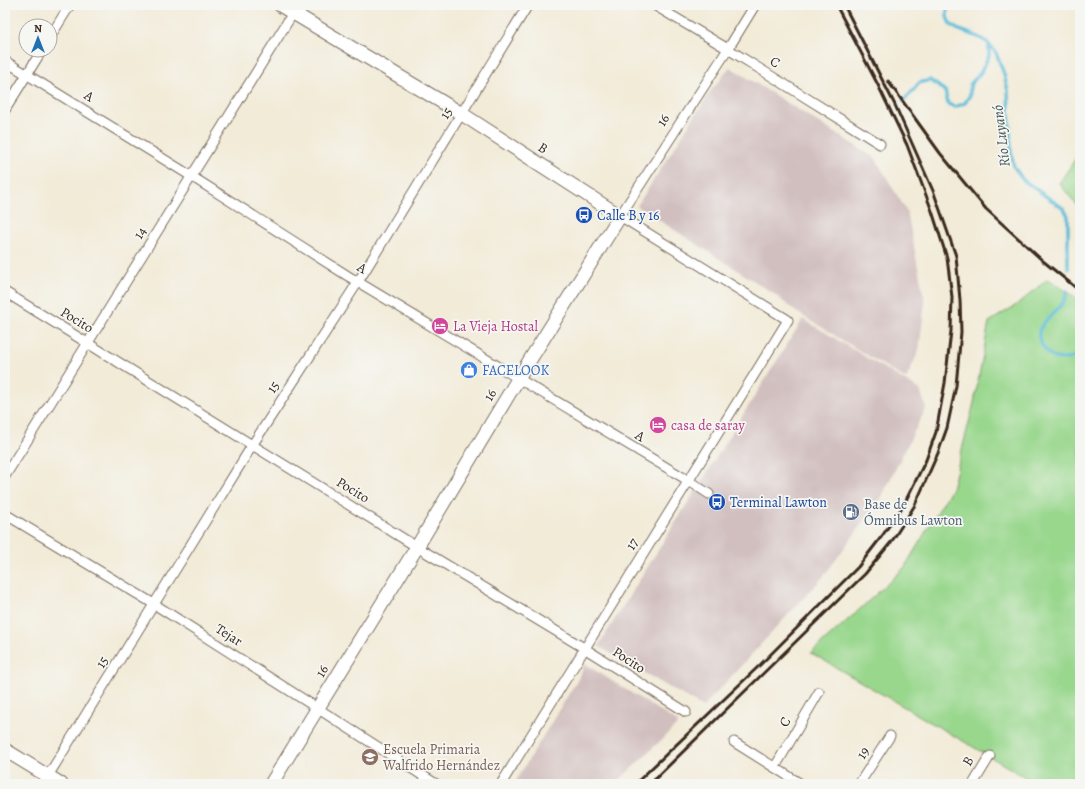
<svg xmlns="http://www.w3.org/2000/svg" width="1085" height="789" viewBox="0 0 1085 789" font-family="Alegreya,serif">
  <style>
    .industrial { fill: #d1bfbf }
    .green { fill: #99d78d; stroke: #6a8056 }
    .lines { fill: none; stroke-linecap: round; stroke-linejoin: round }
    .stream { stroke: #5abcd8; stroke-width: 3.5 }
    .street-casing { stroke: #7b6e5f; stroke-width: 11 }
    .secondary-casing { stroke: #7b6e5f; stroke-width: 15 }
    .street { stroke: #fff; stroke-width: 9 }
    .secondary { stroke: #fff; stroke-width: 13 }
    .rail { stroke: #3b2a1e; stroke-width: 3 }
    .labels { text-anchor: middle; dominant-baseline: central; stroke-width: 3.5; stroke-linejoin: round; paint-order: stroke }
    .street-label { font-size: 14px; fill: #3b2a1e; stroke: #f6f6f2 }
    .transit-label { font-size: 14px; fill: #164399; stroke: #f6f6f2; text-anchor: start }
    .hotel-label { font-size: 14px; fill: #b23c85; stroke: #f6f6f2; text-anchor: start }
    .shop-label { font-size: 14px; fill: #366cbe; stroke: #f6f6f2; text-anchor: start }
    .service-label { font-size: 14px; fill: #4e5e75; stroke: #f6f6f2; text-anchor: start }
    .education-label { font-size: 14px; fill: #785e54; stroke: #f6f6f2; text-anchor: start }
    .water-label { font-size: 15px; font-style: italic; fill: #445656; stroke: #f6f6f2 }
  </style>
  <rect width="100%" height="100%" fill="#f6f6f2"/>
  <filter id="ink" filterUnits="userSpaceOnUse"><feTurbulence type="fractalNoise" baseFrequency=".025" numOctaves="2"/><feDisplacementMap in="SourceGraphic" scale="8" xChannelSelector="R" yChannelSelector="G"/><feConvolveMatrix kernelMatrix="1 2 1 2 8 2 1 2 1" color-interpolation-filters="sRGB"/></filter>
  <filter id="wash" filterUnits="userSpaceOnUse"><feTurbulence type="fractalNoise" baseFrequency=".012" numOctaves="4" result="noise"/><feDisplacementMap in="SourceGraphic" scale="16" xChannelSelector="R" yChannelSelector="G"/><feGaussianBlur stdDeviation="0.9" result="paint"/><feColorMatrix in="noise" values="0 0 0 0 0 0 0 0 0 0 0 0 0 0 0 0 0 1.4 0 .05"/><feComposite in="paint" operator="in"/></filter>
  <g filter="url(#wash)">
    <rect width="100%" height="100%" fill="#f2ebd8"/>
    <path class="industrial" d="M730,67L875,158L907,212L925,302L919,350L906,379L795,311L773,293L637,206L710,92Z
      M803,319L920,390L926,408L881,498L823,577L703,707L598,646Z
      M585,664L679,723L615,784H514L581,674Z"/>
    <path class="green" d="M1080,152V209L1059,183Z
      M1048,279L1080,300V784H1037L811,653L860,609L904,568L952,488L974,403L989,322L1018,304Z"/>
    <g class="lines">
      <path class="stream" d="M947,5V17L950,24L957,29L976,36L987,42L996,53L1004,74L1008,91L1011,151L1014,167L1023,180L1064,209L1068,216V269
        M903,101L911,93L919,83L930,80L945,91L948,104L955,107L965,103L970,95V85L981,72L989,56V45
        M1067,291C1064,318 1020,322 1048,353C1057,362 1069,359 1080,355"/>
    </g>
  </g>
  <g filter="url(#ink)">
    <g class="lines">
      <defs>
        <path id="street" d="M654,5L728,49L880,144
          M50,37L70,5
          M5,61L191,176L348,276L689,481L709,494
          M5,110L42,50
          M5,292L417,547L584,648L686,712
          M5,476L298,5
          M5,514L154,604L436,784
          M734,742L801,784
          M775,767L819,692
          M43,784L253,444L358,282L528,5
          M501,784L788,320L620,216L728,49L755,5
          M859,784L890,736
          M973,784L990,756"/>
        <path id="secondary" d="M5,750L61,784
          M271,784L417,547L518,379L620,216L462,114L280,5"/>
      </defs>
      <use href="#street" class="street-casing"/>
      <use href="#secondary" class="secondary-casing"/>
      <use href="#street" class="street"/>
      <use href="#secondary" class="secondary"/>
      <path class="rail" d="M888,81L940,153L986,209L1043,261L1080,291
        M635,784L760,665L858,567L882,536L903,506L926,460L936,432L945,383L951,331L952,297L947,258L932,211L907,145L877,83L836,5
        M650,784L865,574L892,541L915,505L938,453L947,428L956,386L961,332L960,300L956,256L934,193L895,105L844,5"/>
    </g>
  </g>
  <defs>
    <symbol id="bus-disc" viewBox="-11 -11 22 22"><circle r="9.5" fill="#1a4fb4" stroke="#f6f6f2"/><path d="M-5-6H5V4H4V6H2V4H-2V6H-4V4H-5ZM-3.5-4V0h7V-4ZM-3.5 1.2v1.5H-2V1.2ZM2 1.2v1.5H3.5V1.2Z" fill="#fff"/></symbol>
    <symbol id="hotel-disc" viewBox="-11 -11 22 22"><circle r="9.5" fill="#d1479c" stroke="#f6f6f2"/><path d="M-6-4.5h1.5V1H6V5H4.5V3h-9V5H-6ZM-4 0a1.8 1.8 0 1 1 3.6 0ZM.5 0V-2.5h3Q6-2.5 6 0Z" fill="#fff"/></symbol>
    <symbol id="shop-disc" viewBox="-11 -11 22 22"><circle r="9.5" fill="#3f7fe0" stroke="#f6f6f2"/><path d="M-5-2.5h2.3a2.7 3.5 0 0 1 5.4 0H5L5.5 6h-11ZM-1.5-2.5h3a1.5 2.3 0 0 0-3 0Z" fill="#fff"/></symbol>
    <symbol id="fuel-disc" viewBox="-11 -11 22 22"><circle r="9.5" fill="#5c6f8a" stroke="#f6f6f2"/><path d="M-5.5-6h7V0h2V4h1.3V-2.5L3-4.5l.8-.8L6-3V5H2.5V1h-1V6h-7ZM-4.2-4.7v3.2H.2V-4.7Z" fill="#fff"/></symbol>
    <symbol id="school-disc" viewBox="-11 -11 22 22"><circle r="9.5" fill="#8d6e63" stroke="#f6f6f2"/><path d="M0-5L7-2L0 1L-7-2ZM-4 1L0 2.5L4 1V4Q0 6-4 4Z" fill="#fff"/></symbol>
  </defs>
  <g fill-rule="evenodd">
    <use href="#bus-disc" x="574" y="205" width="20" height="20"/>
    <use href="#hotel-disc" x="430" y="316" width="20" height="20"/>
    <use href="#shop-disc" x="459" y="360" width="20" height="20"/>
    <use href="#hotel-disc" x="648" y="415" width="20" height="20"/>
    <use href="#bus-disc" x="707" y="492" width="20" height="20"/>
    <use href="#fuel-disc" x="841" y="502" width="20" height="20"/>
    <use href="#school-disc" x="360" y="747" width="20" height="20"/>
  </g>
  <g class="labels">
    <g class="street-label">
      <text transform="translate(775 62) rotate(32)">C</text>
      <text transform="translate(89 96) rotate(32)">A</text>
      <text transform="translate(446 113) rotate(-58)">15</text>
      <text transform="translate(663 120) rotate(-57)">16</text>
      <text transform="translate(543 148) rotate(33)">B</text>
      <text transform="translate(140 233) rotate(-58)">14</text>
      <text transform="translate(362 268) rotate(30)">A</text>
      <text transform="translate(77 320) rotate(32)">Pocito</text>
      <text transform="translate(273 387) rotate(-57)">15</text>
      <text transform="translate(490 395) rotate(-60)">16</text>
      <text transform="translate(640 436) rotate(31)">A</text>
      <text transform="translate(353 490) rotate(32)">Pocito</text>
      <text transform="translate(632 544) rotate(-58)">17</text>
      <text transform="translate(229 635) rotate(33)">Tejar</text>
      <text transform="translate(629 660) rotate(33)">Pocito</text>
      <text transform="translate(102 662) rotate(-58)">15</text>
      <text transform="translate(322 671) rotate(-58)">16</text>
      <text transform="translate(785 722) rotate(-59)">C</text>
      <text transform="translate(863 753) rotate(-58)">19</text>
      <text transform="translate(968 761) rotate(-59)">B</text>
    </g>
    <g class="transit-label">
      <text x="597" y="215">Calle B y 16</text>
      <text x="730" y="502">Terminal Lawton</text>
    </g>
    <g class="hotel-label">
      <text x="453" y="326">La Vieja Hostal</text>
      <text x="671" y="425">casa de saray</text>
    </g>
    <g class="shop-label">
      <text x="482" y="370">FACELOOK</text>
    </g>
    <g class="service-label">
      <text x="864" y="504">Base de<tspan x="864" dy="16">Ómnibus Lawton</tspan></text>
    </g>
    <g class="education-label">
      <text x="383" y="749">Escuela Primaria<tspan x="383" dy="16">Walfrido Hernández</tspan></text>
    </g>
    <g class="water-label">
      <text transform="translate(1001 136) rotate(-97)">Río Luyanó</text>
    </g>
  </g>
  <rect width="1085" height="789" fill="none" stroke="#f6f6f2" stroke-width="20"/>
  <g transform="translate(38 38)"><circle r="19" fill="#f6f6f2" stroke="#aba49d"/>
  <path d="M0-3L7 15L0 10L-7 15Z" fill="#1f6fb2"/>
  <text y="-6" font-size="11" font-weight="bold" text-anchor="middle" fill="#3b2a1e">N</text>
  </g>
</svg>
